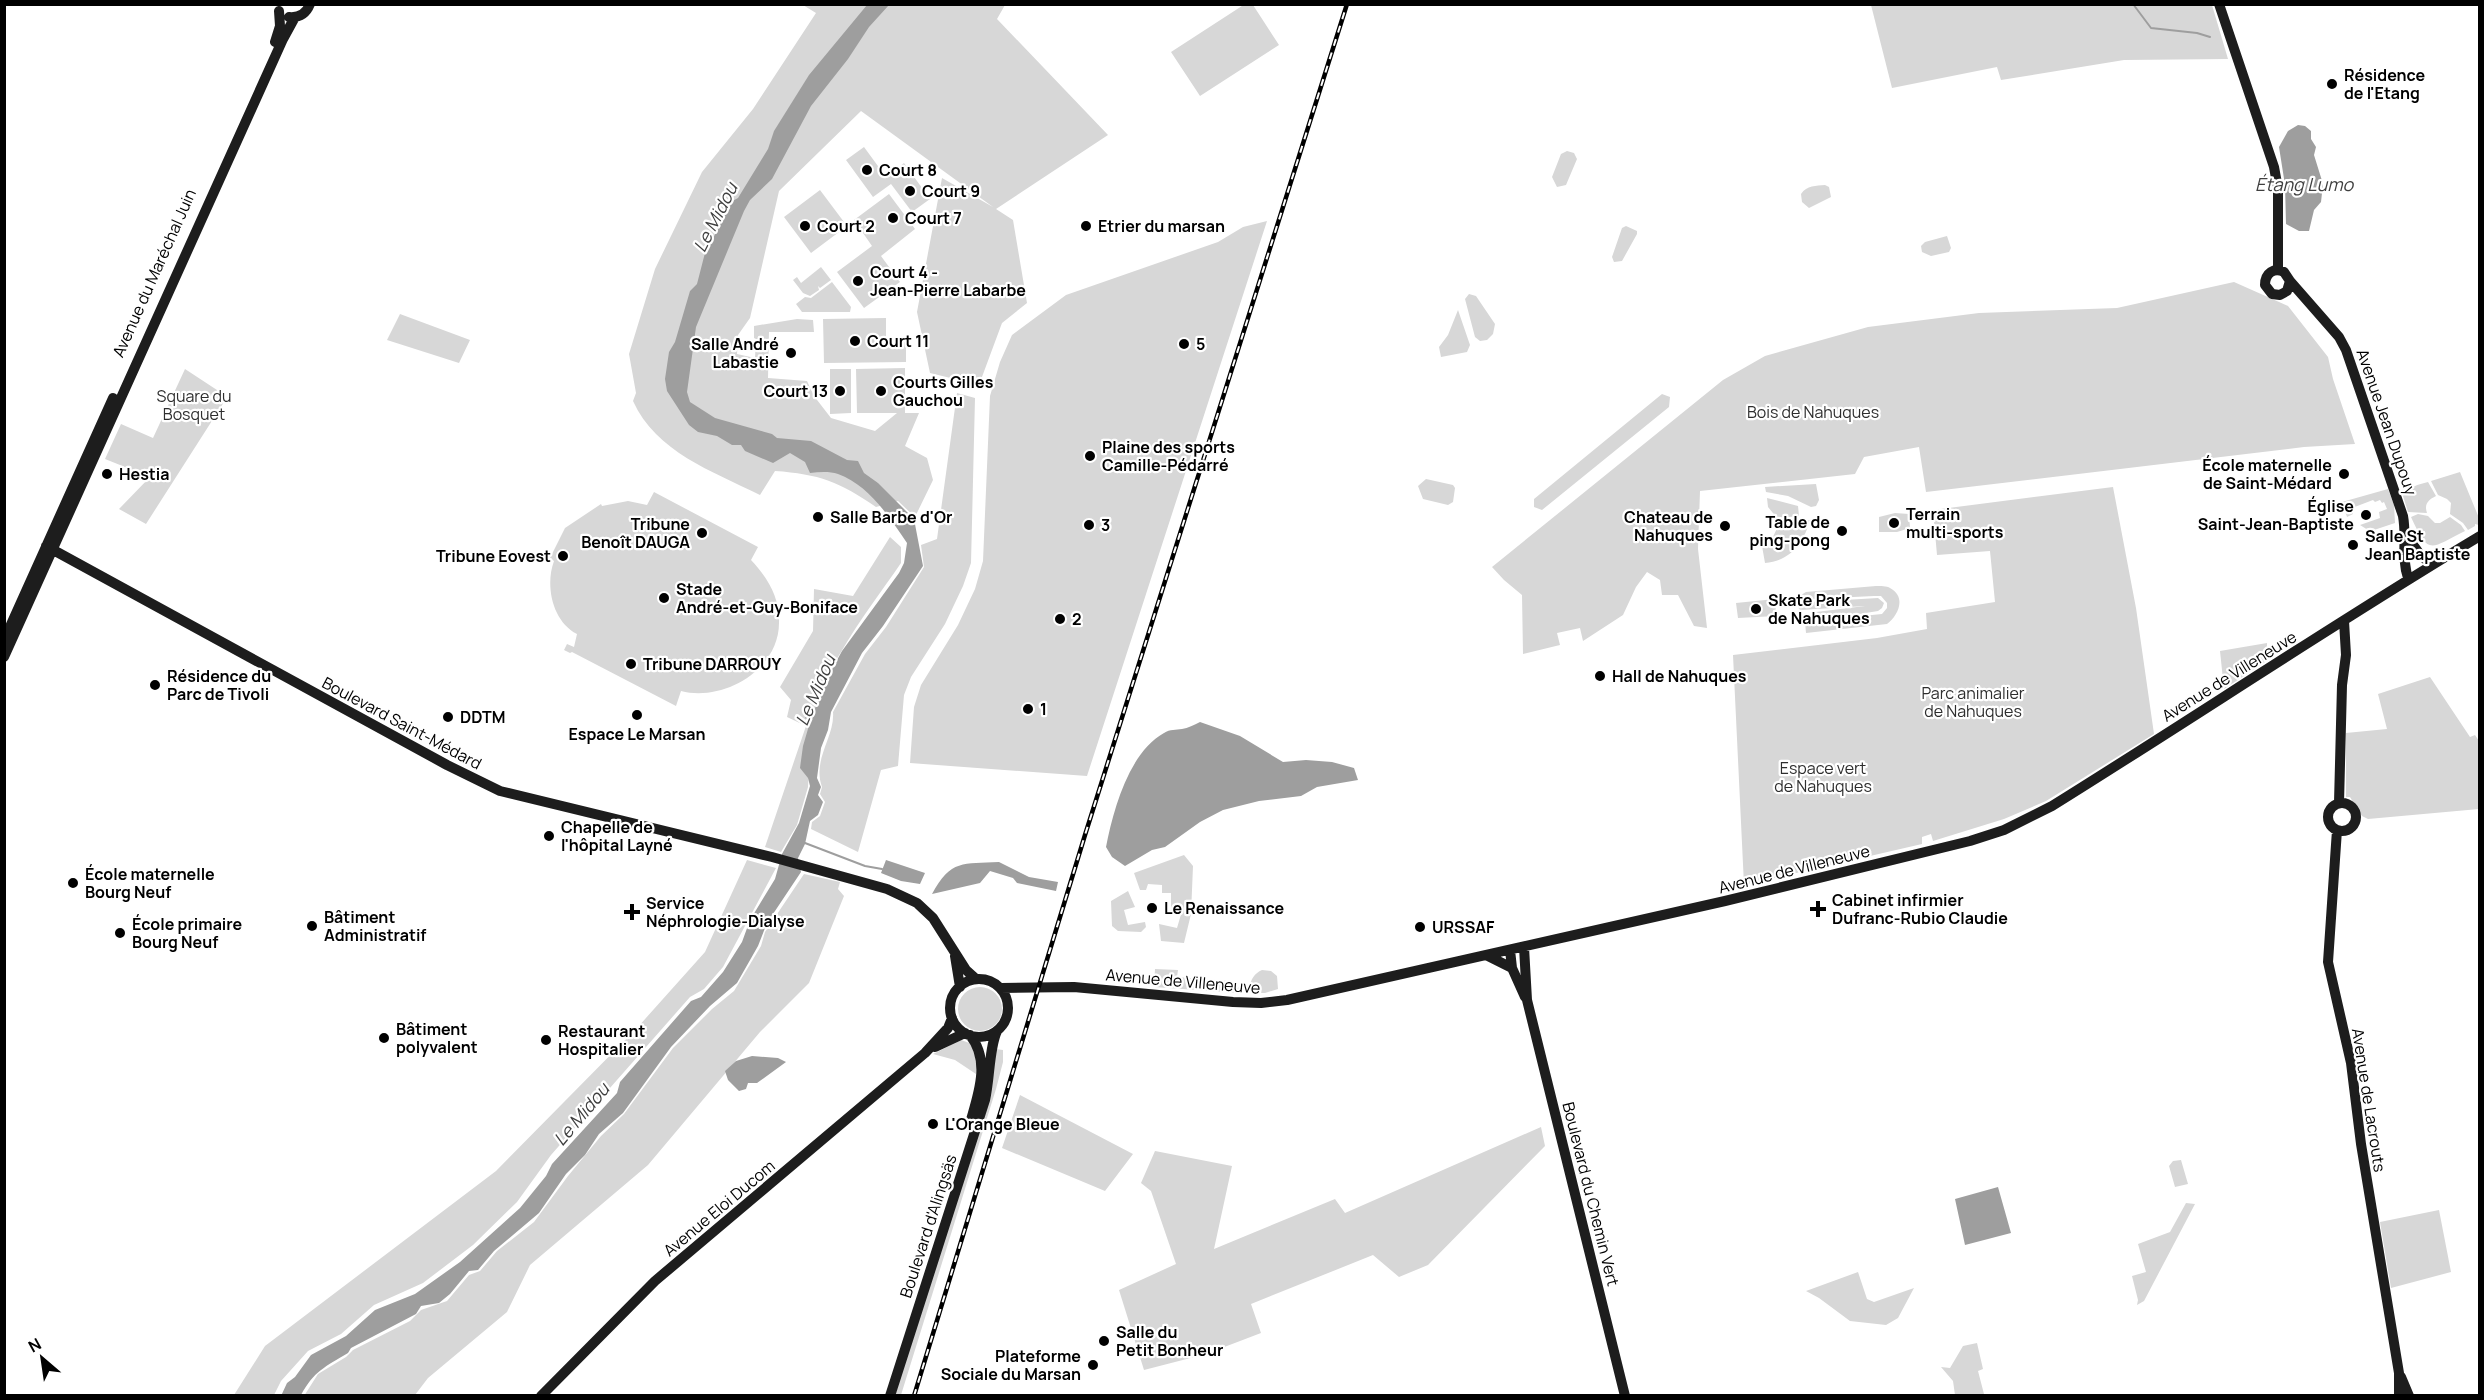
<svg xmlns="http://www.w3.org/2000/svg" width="2484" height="1400" viewBox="0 0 2484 1400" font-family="Manrope,sans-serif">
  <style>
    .green { fill: #d7d7d7; fill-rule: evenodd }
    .water { fill: #9e9e9e }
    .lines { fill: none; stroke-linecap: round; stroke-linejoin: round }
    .stream { stroke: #9e9e9e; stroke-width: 2 }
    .secondary { stroke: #1d1d1d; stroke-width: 10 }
    .rail-casing { stroke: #000; stroke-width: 4.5 }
    .rail { stroke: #fff; stroke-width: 2; stroke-dasharray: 7; stroke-linecap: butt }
    .poi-dot { fill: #000; stroke: #fff; stroke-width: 2 }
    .labels { text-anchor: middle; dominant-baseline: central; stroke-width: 4.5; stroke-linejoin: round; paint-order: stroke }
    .poi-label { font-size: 16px; font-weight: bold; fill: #000; stroke: #fff; text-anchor: start }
    .street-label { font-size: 16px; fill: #000; stroke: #fff }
    .park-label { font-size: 16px; fill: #2e2e2e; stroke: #fff }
    .water-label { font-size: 18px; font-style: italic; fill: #3f3f3f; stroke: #fff }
  </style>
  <rect width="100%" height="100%" fill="#fff"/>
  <path class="green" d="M1245,4L1253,5L1279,45L1200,96L1171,52Z
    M803,5H1005L997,19L1108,135L996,209L1013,220L1027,303L1002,323L979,385L930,373L917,312L942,178L993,207L861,111L779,191L750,318L738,335L737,354L755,358L756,339L754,338V326L797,319L813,320L814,332H769L768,378L807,381L814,396L831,418L875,431L897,413H857L856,369L905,368V413H919L905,446L927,458L933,480L915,517L898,501L876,507C840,482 819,474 775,471L760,495C712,471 656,452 633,401L636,393L629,354L655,269L702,172L753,109L816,13Z
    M1871,5H2212L2228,59L2124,60L2001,80L1997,67L1892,88Z
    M864,147L886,177L904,163L930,199L912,212L891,184L873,197L846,160Z
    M1567,151L1574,153L1577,159L1566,185L1557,187L1552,177L1561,154Z
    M1825,185L1829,187L1831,197L1809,208L1802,202L1801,194C1807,185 1816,186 1825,185Z
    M820,190L847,226L811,253L784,217Z
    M889,194L915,229L881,256L900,282L864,308L837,272L872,246L854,220Z
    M1267,221L1087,776L910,763L914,707L921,685L958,625L975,589L983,561L990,396L1000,362L1012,335L1066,295L1218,242L1243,227Z
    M1626,226L1637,231V234L1622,261L1614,262L1612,257L1622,228Z
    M1947,236L1951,248L1949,252L1931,256L1922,252L1921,246L1925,242Z
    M821,267L831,280L820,288L818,286L819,290L810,296L803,293L793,280L797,277L801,283Z
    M832,282L851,307L850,312H802L796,304L805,297L811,298Z
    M2234,282L2288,306L2328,357L2333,379L2355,444L2304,447L1926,492L1919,447L1864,457L1855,474L1700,491L1698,549L1707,628L1694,626L1678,595H1662L1660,580L1647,572L1636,587L1623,615L1583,641L1580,628L1557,633L1560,645L1523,654L1522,595L1504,580L1492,567L1723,380L1765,356L1868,327L1979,313L2117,308Z
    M1469,294L1476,296L1495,324L1493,334L1487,340L1480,341L1475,337L1465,299Z
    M1458,310L1470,345L1467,352L1441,357L1439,347L1448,335Z
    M400,314L470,340L459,363L387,340Z
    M886,318V341L906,342V362L824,363L823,319Z
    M185,369L217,390L224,402L146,524L119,509L150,477L105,459L121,424L153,438Z
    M830,369H851V413L830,414Z
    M957,393L975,398L971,563L963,586L945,624L911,677L904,695L898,766L881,770L858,852L811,829L812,822L820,816L825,802L820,794L822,787C812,759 835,737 833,712L865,654L886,627L924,567L921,545L937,539Z
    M1662,394L1670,397L1669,407L1542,510L1534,507V499Z
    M2460,472L2479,518V525L2475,524V526L2468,530L2463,523L2450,514L2451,503L2447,499L2438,495L2431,481Z
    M1426,479L1453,485L1455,488L1453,502L1448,505L1423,499L1418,486Z
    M2428,482L2436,496C2428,500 2424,504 2427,513L2408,512L2403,496C2409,486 2418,485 2428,482Z
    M1816,484L1819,500L1816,506L1811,507L1788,496L1766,492L1765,487Z
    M2113,487L2136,608L2154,734L2046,801L2004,819L1933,841L1931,834L1922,837V844L1744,885L1733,655L1877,638L1927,629L1926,613L1995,602L1990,551L1937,555L1933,510Z
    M2388,489L2394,505L2395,523L2371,531L2372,543H2369L2368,530L2360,525L2380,518L2379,512L2387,509L2384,502L2382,503L2380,500L2375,502L2373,500L2352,508L2353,514L2347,517L2342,502Z
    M654,492L758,547L751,560C768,578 780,598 779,623C779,670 723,702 681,691L676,706L572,652L570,653L564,650L567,644L574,647L577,634C552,621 545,585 554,561L550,558L565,528L601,504L602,506L628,501L647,505Z
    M1767,498L1798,506L1799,516L1777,518L1768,507Z
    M1895,513L1909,514L1910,528L1897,532H1879V517Z
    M2418,514L2428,516L2435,523H2440L2450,517L2461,525L2465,531C2429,549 2429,556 2411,517Z
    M1810,520C1804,543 1790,561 1765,563L1762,546H1772V539L1779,524Z
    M890,537L901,547V563C881,592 859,621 841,652C832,666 827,682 817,696L819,704L810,747L808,787L797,825L781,852L765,847L806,726L787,717L791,700L780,687L813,631L814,589L853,596Z
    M1876,586C1880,586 1887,586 1890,588C1907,597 1898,616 1887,624L1806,633L1805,622L1817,620L1816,612L1865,606L1800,610L1795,603L1796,598L1806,592ZM1874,596H1881L1887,603V608L1882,614L1822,620L1878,611L1882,608L1884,603L1878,598L1811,602L1812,599Z
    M1775,599L1776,616L1738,618L1736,603Z
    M2267,643V659L2264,663L2224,689L2220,651Z
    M2430,677L2470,737L2475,735L2479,741V809L2368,819L2362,816L2350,797H2346V733L2387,729L2378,694Z
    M1184,855L1193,866L1191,914L1184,943L1161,941L1159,924L1177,928L1182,911L1171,908V893H1162V885L1148,884L1146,890H1140L1134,873Z
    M747,860L776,868L723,967L704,989L690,997L551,1155L517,1202L473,1245L423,1283L374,1305L341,1334L308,1351L281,1381L274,1395H234L265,1346L496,1171L637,1028L705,952Z
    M804,874L840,882L838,889L844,896L809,983L760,1032L648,1165L530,1265L507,1312L428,1378L415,1395L304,1396L318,1374L346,1357L353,1350L410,1321L421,1310L447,1301L469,1275L480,1271L497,1251L534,1222L568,1176L601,1136L624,1114L673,1048L712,1009L734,991L761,946L765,932Z
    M1128,891L1135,907L1124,910L1128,925L1145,922L1146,927L1141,932L1118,931L1112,926L1111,901Z
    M1155,969L1178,970L1177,977L1228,981L1241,989L1240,993L1154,987Z
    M1262,970L1271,971L1277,976L1278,989L1265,993H1251C1248,983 1253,974 1262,970Z
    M958 1009a22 22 0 1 1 44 0a22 22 0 1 1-44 0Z
    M961,1040L972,1044L977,1064L976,1074L955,1060L933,1054Z
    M995,1049L1003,1050V1062L996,1089L901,1395L895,1396Z
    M1020,1095L1133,1154L1105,1191L1002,1148Z
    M1541,1127L1545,1146L1428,1265L1399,1277L1373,1255L1251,1304L1261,1333L1206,1354L1144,1370L1119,1290L1176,1264L1151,1191L1141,1183L1155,1151L1232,1166L1214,1249L1335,1199L1345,1213Z
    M2181,1160L2188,1184L2175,1187L2169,1166L2173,1161Z
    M2186,1203L2195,1204L2144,1301L2137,1305L2138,1300L2132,1276L2146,1272L2138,1244L2170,1232Z
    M2439,1210L2451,1272L2391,1288L2380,1222Z
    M1858,1272L1867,1299L1874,1302L1914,1288L1898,1318L1886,1325L1850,1321L1819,1298L1806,1291Z
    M1977,1343L1983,1369L1978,1371L1984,1394L1955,1395L1953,1381L1941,1367L1950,1368L1963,1346Z"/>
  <path class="water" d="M867,5H889L869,27L848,59L811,106L772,179L750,200L744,211L696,327L687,392L690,402L715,418L772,434L777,438L811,441L847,460L858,461L864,473L878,483L914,519L923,566L883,626L862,653L831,712L828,730L821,748L817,778L821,787L818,795L823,802L818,815L810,821L805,844L798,858L801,872L767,923L758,946L737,983L710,1006L671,1047L623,1113L599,1134L585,1155L566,1174L539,1213L494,1251L478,1270L469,1271L450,1294L439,1303L421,1306L416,1314L351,1348L348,1353C325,1367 314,1371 301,1395L281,1396L287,1383L295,1377L311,1355L346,1336L375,1310L415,1294L460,1262L520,1208L546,1176L552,1164L617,1093L620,1082L627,1074L691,1001L701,997L723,972L742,942L750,920L775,879L782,854L799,823L810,786L808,778L800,768L803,746L810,722L805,718L808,712L815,709L818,696L828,682L831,671L842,651L899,573L904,563L907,543C890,518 869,485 838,474C829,471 819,472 810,473L805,462L790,453L773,463L745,451L741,445H732L717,436L698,432L689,425L667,391L665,379L669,352L675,342L690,291L697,284L706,249L716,233L726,210L727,204L738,198L768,149L774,131L809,75Z
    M2298,125L2305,126L2311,131V139L2316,147L2314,155L2323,184L2321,202L2314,210L2309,231H2299L2286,224L2285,185L2279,147L2288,131Z
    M1200,722L1240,736L1283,762L1306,760L1332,762L1354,768L1358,780L1317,787L1301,796L1259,801L1223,810L1200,822L1165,847L1152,850L1125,866L1112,857L1106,847C1113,811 1129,752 1164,733C1170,729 1176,730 1182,729C1188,728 1194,725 1200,722Z
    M886,860L925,873L920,884L901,881L881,873Z
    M999,862L1029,877L1058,882L1056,891L1017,883L1013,878L990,871L980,883L932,894C951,859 963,864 999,862Z
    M752,1056L778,1058L786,1062L757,1083H748L746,1089L739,1091L728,1080L725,1071L736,1061Z
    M1998,1187L2011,1233L1965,1245L1955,1199Z"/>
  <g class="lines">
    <path class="stream" d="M2133,4L2151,28L2197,33L2210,37
      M805,843L865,866L882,869"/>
    <path class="secondary" d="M2219,4L2274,167L2278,189V270
      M289,17C299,18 306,14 310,4
      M275,42L280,26L279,11
      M2290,281L2287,291L2280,295L2272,294L2265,285C2265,273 2274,267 2284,272L2290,281L2339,337L2346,350L2403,516C2407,538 2401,557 2408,578
      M2406,535L2421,556L2432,564
      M46,546L447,765L500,791L772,857L887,889L917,903L933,918L966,970L976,979
      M4,640L113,398
      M4,657L283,39L295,17
      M2328 817a14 14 0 1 1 28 0a14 14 0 1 1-28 0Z
      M2339,803L2342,685L2346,655L2344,621
      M2337,830L2328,962L2351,1063L2361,1144L2399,1373V1396
      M1524,947L1527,1000L1625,1396
      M1510,950L1512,968L1525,997
      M955,956L960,987
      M1488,956L1512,968
      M950 1008a29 29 0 1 1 58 0a29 29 0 1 1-58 0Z
      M1001,988L1074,987L1233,1002L1261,1003L1287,1000L1725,901L1970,841L2004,830L2052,806C2195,717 2335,623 2480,536
      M935,1047L965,1033
      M970,1123C978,1095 991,1061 970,1035
      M2401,1377L2409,1396
      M541,1396L655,1281L925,1053L948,1028L952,1018
      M890,1396L985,1100C990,1079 989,1048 997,1031"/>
    <defs>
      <path id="rail" d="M914,1396L1085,835L1347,4"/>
    </defs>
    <use href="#rail" class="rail-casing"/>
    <use href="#rail" class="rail"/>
  </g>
  <g class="poi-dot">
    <circle cx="2332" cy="84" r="6"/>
    <circle cx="867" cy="170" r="6"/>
    <circle cx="910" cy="191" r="6"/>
    <circle cx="893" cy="218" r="6"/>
    <circle cx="805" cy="226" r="6"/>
    <circle cx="1086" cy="226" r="6"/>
    <circle cx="858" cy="281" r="6"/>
    <circle cx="855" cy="341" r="6"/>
    <circle cx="1184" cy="344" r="6"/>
    <circle cx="791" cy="353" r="6"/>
    <circle cx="840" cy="391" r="6"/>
    <circle cx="881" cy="391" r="6"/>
    <circle cx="1090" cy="456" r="6"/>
    <circle cx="107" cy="474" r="6"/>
    <circle cx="2344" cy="474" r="6"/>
    <circle cx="2366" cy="515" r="6"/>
    <circle cx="818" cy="517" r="6"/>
    <circle cx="1894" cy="523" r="6"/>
    <circle cx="1089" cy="525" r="6"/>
    <circle cx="1725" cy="526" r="6"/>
    <circle cx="1842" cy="531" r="6"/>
    <circle cx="702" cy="533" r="6"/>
    <circle cx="2353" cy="545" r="6"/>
    <circle cx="563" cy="556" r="6"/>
    <circle cx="664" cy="598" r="6"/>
    <circle cx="1756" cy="609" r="6"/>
    <circle cx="1060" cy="619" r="6"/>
    <circle cx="631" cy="664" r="6"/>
    <circle cx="1600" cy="676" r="6"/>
    <circle cx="155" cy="685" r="6"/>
    <circle cx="1028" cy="709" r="6"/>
    <circle cx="637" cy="715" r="6"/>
    <circle cx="448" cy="717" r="6"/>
    <circle cx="549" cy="836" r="6"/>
    <circle cx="73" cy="883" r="6"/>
    <circle cx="1152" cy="908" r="6"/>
    <path d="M1815 900h6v6h6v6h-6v6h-6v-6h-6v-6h6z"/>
    <path d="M629 903h6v6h6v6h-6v6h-6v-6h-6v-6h6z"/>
    <circle cx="312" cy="926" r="6"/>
    <circle cx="1420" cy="927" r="6"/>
    <circle cx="120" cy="933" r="6"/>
    <circle cx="384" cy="1038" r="6"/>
    <circle cx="546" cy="1040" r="6"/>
    <circle cx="933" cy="1124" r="6"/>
    <circle cx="1104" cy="1341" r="6"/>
    <circle cx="1093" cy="1365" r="6"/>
  </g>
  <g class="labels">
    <g class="poi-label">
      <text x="2344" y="75">Résidence<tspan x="2344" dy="18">de l'Etang</tspan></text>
      <text x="879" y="170">Court 8</text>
      <text x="922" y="191">Court 9</text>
      <text x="905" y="218">Court 7</text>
      <text x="817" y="226">Court 2</text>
      <text x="1098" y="226">Etrier du marsan</text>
      <text x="870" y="272">Court 4 -<tspan x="870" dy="18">Jean-Pierre Labarbe</tspan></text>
      <text x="867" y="341">Court 11</text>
      <text x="779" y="344" text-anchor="end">Salle André<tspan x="779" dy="18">Labastie</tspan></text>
      <text x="1196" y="344">5</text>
      <text x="893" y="382">Courts Gilles<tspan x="893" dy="18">Gauchou</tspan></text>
      <text x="828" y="391" text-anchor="end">Court 13</text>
      <text x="1102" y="447">Plaine des sports<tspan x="1102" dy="18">Camille-Pédarré</tspan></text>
      <text x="2332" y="465" text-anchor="end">École maternelle<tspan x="2332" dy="18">de Saint-Médard</tspan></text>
      <text x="119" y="474">Hestia</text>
      <text x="2354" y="506" text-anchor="end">Église<tspan x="2354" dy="18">Saint-Jean-Baptiste</tspan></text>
      <text x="1906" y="514">Terrain<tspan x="1906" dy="18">multi-sports</tspan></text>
      <text x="830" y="517">Salle Barbe d'Or</text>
      <text x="1713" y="517" text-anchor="end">Chateau de<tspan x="1713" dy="18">Nahuques</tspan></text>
      <text x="1830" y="522" text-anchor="end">Table de<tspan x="1830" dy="18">ping-pong</tspan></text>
      <text x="690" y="524" text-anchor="end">Tribune<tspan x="690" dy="18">Benoît DAUGA</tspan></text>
      <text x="1101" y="525">3</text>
      <text x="2365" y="536">Salle St<tspan x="2365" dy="18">Jean Baptiste</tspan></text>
      <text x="551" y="556" text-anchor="end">Tribune Eovest</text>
      <text x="676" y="589">Stade<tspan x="676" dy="18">André-et-Guy-Boniface</tspan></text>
      <text x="1768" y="600">Skate Park<tspan x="1768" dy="18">de Nahuques</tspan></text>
      <text x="1072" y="619">2</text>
      <text x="643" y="664">Tribune DARROUY</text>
      <text x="167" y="676">Résidence du<tspan x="167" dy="18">Parc de Tivoli</tspan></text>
      <text x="1612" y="676">Hall de Nahuques</text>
      <text x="1040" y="709">1</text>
      <text x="460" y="717">DDTM</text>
      <text x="637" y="734" text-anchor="middle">Espace Le Marsan</text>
      <text x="561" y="827">Chapelle de<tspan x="561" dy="18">l'hôpital Layné</tspan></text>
      <text x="85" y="874">École maternelle<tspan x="85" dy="18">Bourg Neuf</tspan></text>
      <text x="1832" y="900">Cabinet infirmier<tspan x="1832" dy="18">Dufranc-Rubio Claudie</tspan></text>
      <text x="646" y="903">Service<tspan x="646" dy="18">Néphrologie-Dialyse</tspan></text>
      <text x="1164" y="908">Le Renaissance</text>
      <text x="324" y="917">Bâtiment<tspan x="324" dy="18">Administratif</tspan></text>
      <text x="132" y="924">École primaire<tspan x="132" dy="18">Bourg Neuf</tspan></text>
      <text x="1432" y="927">URSSAF</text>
      <text x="396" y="1029">Bâtiment<tspan x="396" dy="18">polyvalent</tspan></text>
      <text x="558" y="1031">Restaurant<tspan x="558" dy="18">Hospitalier</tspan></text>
      <text x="945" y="1124">L'Orange Bleue</text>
      <text x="1116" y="1332">Salle du<tspan x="1116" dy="18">Petit Bonheur</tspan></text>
      <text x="1081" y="1356" text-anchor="end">Plateforme<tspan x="1081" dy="18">Sociale du Marsan</tspan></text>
    </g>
    <g class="street-label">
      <text transform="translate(154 273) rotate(-66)">Avenue du Maréchal Juin</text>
      <text transform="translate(2387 422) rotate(71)">Avenue Jean Dupouy</text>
      <text transform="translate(2229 676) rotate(-32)">Avenue de Villeneuve</text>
      <text transform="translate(402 723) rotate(28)">Boulevard Saint-Médard</text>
      <text transform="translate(1794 869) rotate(-14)">Avenue de Villeneuve</text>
      <text transform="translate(1183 981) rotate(5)">Avenue de Villeneuve</text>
      <text transform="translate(2369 1100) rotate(81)">Avenue de Lacrouts</text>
      <text transform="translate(1591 1194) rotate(76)">Boulevard du Chemin Vert</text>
      <text transform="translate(719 1208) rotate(-40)">Avenue Eloi Ducom</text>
      <text transform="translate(928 1226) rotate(-72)">Boulevard d'Alingsäs</text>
    </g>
    <g class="park-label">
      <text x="194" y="396">Square du<tspan x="194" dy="18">Bosquet</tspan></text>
      <text x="1813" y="412">Bois de Nahuques</text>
      <text x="1973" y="693">Parc animalier<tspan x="1973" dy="18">de Nahuques</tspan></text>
      <text x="1823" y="768">Espace vert<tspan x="1823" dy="18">de Nahuques</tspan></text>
    </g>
    <g class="water-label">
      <text x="2304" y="184">Étang Lumo</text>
      <text transform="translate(715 217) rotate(-63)">Le Midou</text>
      <text transform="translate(815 690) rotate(-67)">Le Midou</text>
      <text transform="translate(581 1114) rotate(-50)">Le Midou</text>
    </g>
  </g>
  <rect width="2484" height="1400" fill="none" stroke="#000000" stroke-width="12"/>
  <g transform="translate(42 1358) rotate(331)" stroke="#ffffff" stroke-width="4.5" paint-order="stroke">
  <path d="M0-4.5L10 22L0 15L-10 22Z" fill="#000000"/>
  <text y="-9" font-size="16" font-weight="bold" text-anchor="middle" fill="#000000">N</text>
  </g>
</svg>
